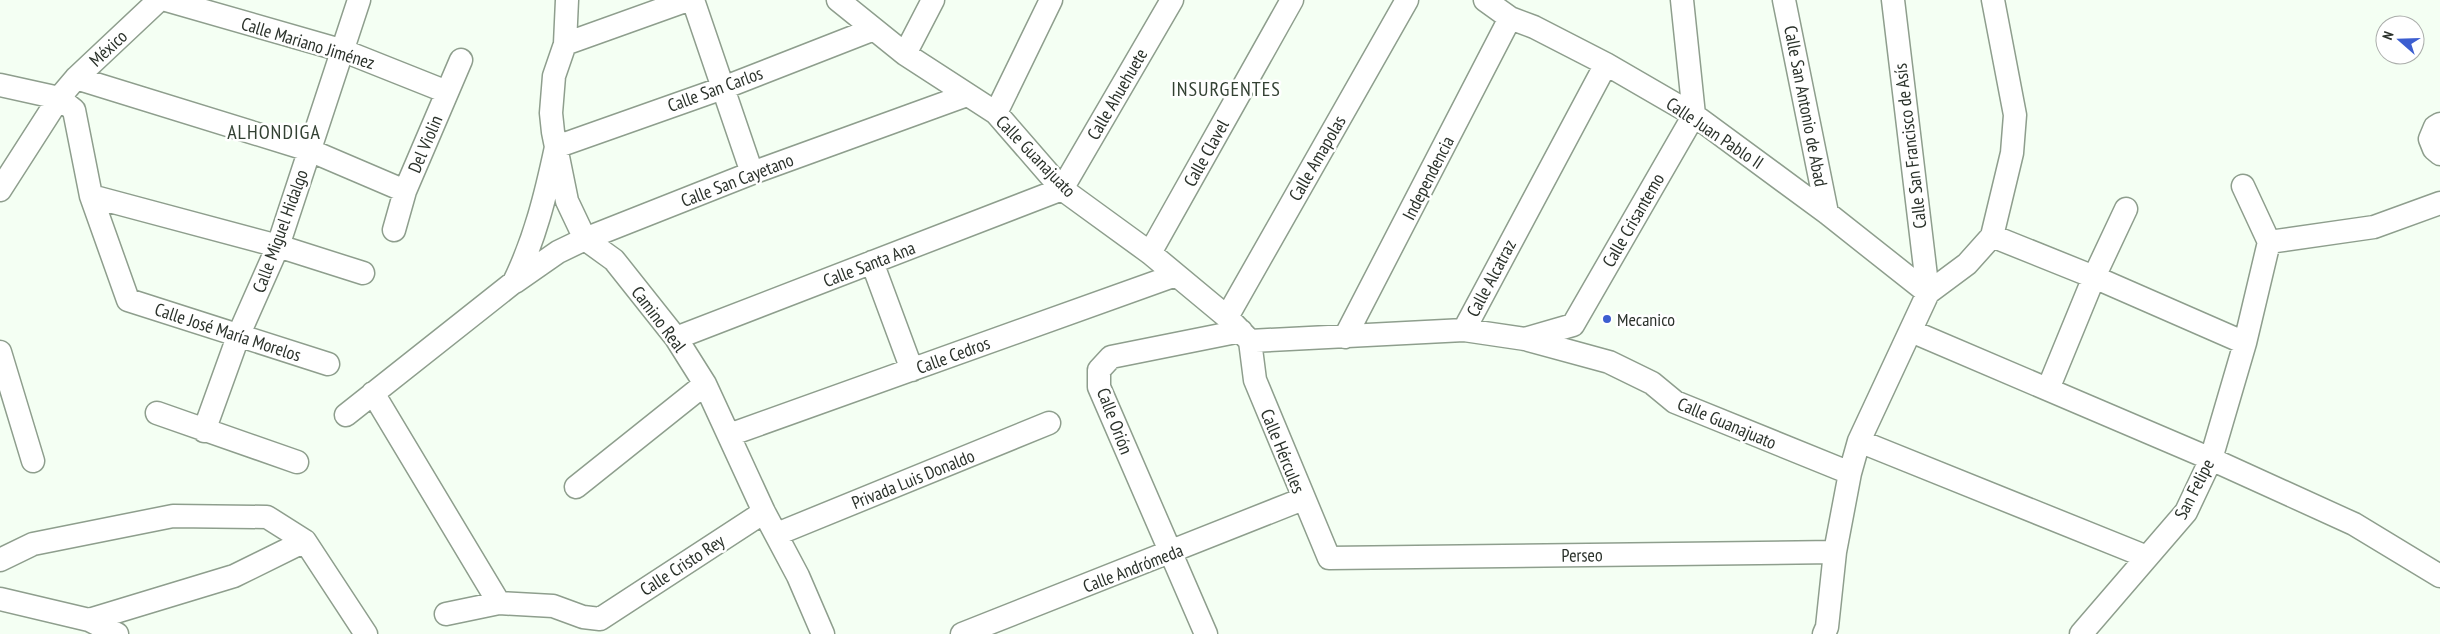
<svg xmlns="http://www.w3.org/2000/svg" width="2440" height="634" viewBox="0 0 2440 634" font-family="'PT Sans Narrow',sans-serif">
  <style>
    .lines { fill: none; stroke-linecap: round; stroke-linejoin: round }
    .minor-casing { stroke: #8e9e8d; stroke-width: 25 }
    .minor { stroke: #fff; stroke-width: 22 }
    .poi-dot { fill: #3c5ed0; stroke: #fff; stroke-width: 2 }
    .labels { text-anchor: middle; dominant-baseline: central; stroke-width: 5; stroke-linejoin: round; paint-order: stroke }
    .street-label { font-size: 18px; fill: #2b322b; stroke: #fff }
    .poi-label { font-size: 18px; fill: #2b322b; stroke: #fff; text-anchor: start }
    .quarter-label { font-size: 20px; letter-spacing: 1px; fill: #334133; stroke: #fff }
  </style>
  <rect width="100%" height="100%" fill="#f4fff3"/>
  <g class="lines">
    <defs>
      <path id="minor" d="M166,0L344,51L447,92
        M567,0L565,44L554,76L551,113L553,132L567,201L585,239L614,260L676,338L705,384L764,512L798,576L823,634
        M693,0L752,173
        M838,0L905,54L996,113L1062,189L1150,253L1227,317L1250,341
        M1485,0L1510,18L1534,27L1606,64L1694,115L1827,213L1928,293
        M1784,0L1827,213
        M1893,0L1928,293
        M565,44L688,0
        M905,54L933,0
        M76,78L309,150L405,191
        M0,85L59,98L74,110L91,196L128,300L328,364
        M996,113L1051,0
        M2440,124L2435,127L2430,139L2434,149L2440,154
        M0,190L59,98L76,78L159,0
        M91,196L278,246L363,273
        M394,230L405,191L461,60
        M1992,236L2094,277L2245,343
        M2269,242L2374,227L2440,203
        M1150,253L1292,0
        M872,262L912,370
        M515,282L558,252L585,239L752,173L967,95
        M1227,317L1407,0
        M1464,330L1606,64
        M1911,331L2211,459L2354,524L2440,576
        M1345,337L1510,18
        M676,338L1062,189L1172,0
        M1525,339L1573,325L1694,115L1682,0
        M1250,341L1255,380L1329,558L1835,552
        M1250,341L1464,330L1525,339L1609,362L1652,383L1675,402L1850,473
        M0,352L33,461
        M2048,389L2094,277L2126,209
        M373,393L499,603L553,606L583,617L600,619
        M157,413L297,462
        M346,415L514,282C535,239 546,194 556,147L723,88L874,29
        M204,431L239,334L278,246L359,0
        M729,435L1176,275
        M1859,441L2147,557
        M576,487L705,384
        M777,534L1049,423
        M0,560L33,544L173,516L267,517L305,541L366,634
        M0,599L89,620L117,634
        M446,614L499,603
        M600,619L764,512
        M89,620L234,576L305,541
        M962,634L1303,499
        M1206,634L1099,387V370L1111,357L1241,331
        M1824,634L1827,627L1835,552L1850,473L1859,441L1928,293L1967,264L1992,236L2012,153L2015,115L1993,0
        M2081,634L2186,512L2211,459L2245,343L2269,242L2243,186"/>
    </defs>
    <use href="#minor" class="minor-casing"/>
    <use href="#minor" class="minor"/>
  </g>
  <circle class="poi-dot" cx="1607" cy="319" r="5"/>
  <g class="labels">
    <g class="street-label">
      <text transform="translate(308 43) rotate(17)">Calle Mariano Jiménez</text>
      <text transform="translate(108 48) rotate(-43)">México</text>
      <text transform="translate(715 89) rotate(-20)">Calle San Carlos</text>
      <text transform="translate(1117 94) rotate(-60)">Calle Ahuehuete</text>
      <text transform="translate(1806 106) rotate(79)">Calle San Antonio de Abad</text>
      <text transform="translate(1715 133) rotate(34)">Calle Juan Pablo II</text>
      <text transform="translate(425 144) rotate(-67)">Del Violin</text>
      <text transform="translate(1910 146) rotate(-97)">Calle San Francisco de Asís</text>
      <text transform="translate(1206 153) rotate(-61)">Calle Clavel</text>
      <text transform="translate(1036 156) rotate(46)">Calle Guanajuato</text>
      <text transform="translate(1317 158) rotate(-60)">Calle Amapolas</text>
      <text transform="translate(1428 178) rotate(-63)">Independencia</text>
      <text transform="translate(737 180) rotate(-21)">Calle San Cayetano</text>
      <text transform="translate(1633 220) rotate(-60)">Calle Crisantemo</text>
      <text transform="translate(280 231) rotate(-70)">Calle Miguel Hidalgo</text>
      <text transform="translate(869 264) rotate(-21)">Calle Santa Ana</text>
      <text transform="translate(1491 278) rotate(-62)">Calle Alcatraz</text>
      <text transform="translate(659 319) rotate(53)">Camino Real</text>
      <text transform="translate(228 332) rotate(18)">Calle José María Morelos</text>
      <text transform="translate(953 355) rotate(-20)">Calle Cedros</text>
      <text transform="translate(1115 421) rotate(69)">Calle Orión</text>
      <text transform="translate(1727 423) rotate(23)">Calle Guanajuato</text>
      <text transform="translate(1283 451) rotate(68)">Calle Hércules</text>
      <text transform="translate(913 479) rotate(-22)">Privada Luis Donaldo</text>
      <text transform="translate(2194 489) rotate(-63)">San Felipe</text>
      <text transform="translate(1582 555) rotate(-1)">Perseo</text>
      <text transform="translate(682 565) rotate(-33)">Calle Cristo Rey</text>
      <text transform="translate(1133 568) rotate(-21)">Calle Andrómeda</text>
    </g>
    <g class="poi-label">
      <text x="1617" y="319">Mecanico</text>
    </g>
    <g class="quarter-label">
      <text x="1226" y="89">INSURGENTES</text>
      <text x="274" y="132">ALHONDIGA</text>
    </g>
  </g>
  <g transform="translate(2400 40) rotate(290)"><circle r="24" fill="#ffffff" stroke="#aaadaa"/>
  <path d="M0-4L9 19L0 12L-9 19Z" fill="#3c5ed0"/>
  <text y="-8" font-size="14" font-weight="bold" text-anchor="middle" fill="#2b322b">N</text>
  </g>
</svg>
